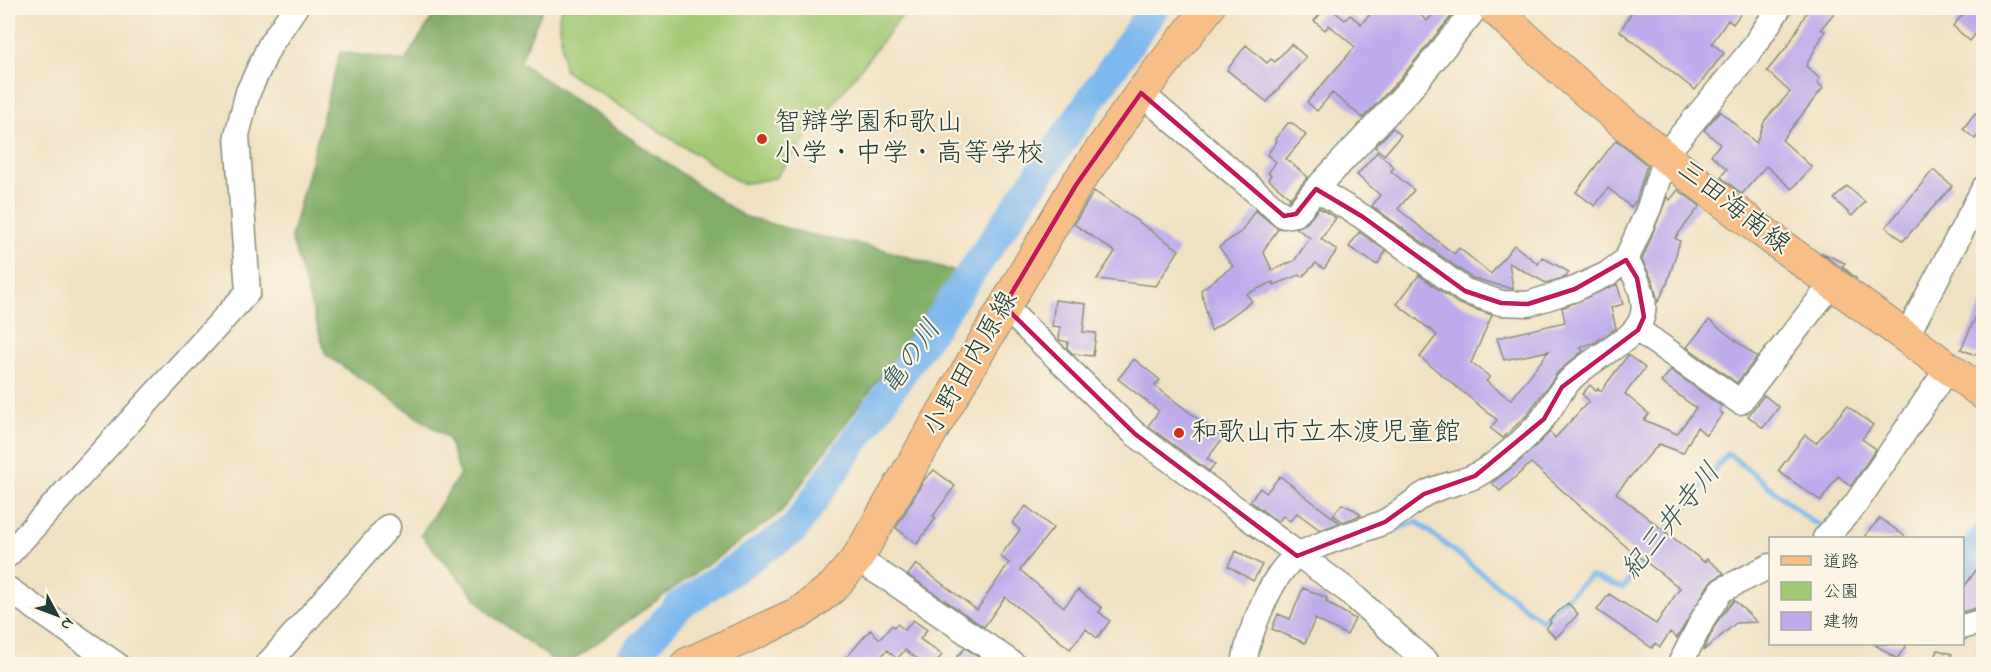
<svg xmlns="http://www.w3.org/2000/svg" width="1991" height="672" viewBox="0 0 1991 672" font-family="'Indie Flower','Klee One',sans-serif">
  <style>
    .green { fill: #a2c974; stroke: #608354; stroke-width: 1.5 }
    .forest { fill: #81ad66; stroke: #50754d; stroke-width: 1.5 }
    .lines { fill: none; stroke-linecap: round; stroke-linejoin: round }
    .stream { stroke: #7db8ee; stroke-width: 5 }
    .river { stroke: #7db8ee; stroke-width: 30 }
    .building { fill: #beabeb }
    .minor-casing { stroke: #888f7c; stroke-width: 27 }
    .major-casing { stroke: #888f7c; stroke-width: 34 }
    .minor { stroke: #fff; stroke-width: 24 }
    .major { stroke: #f7be88; stroke-width: 32 }
    .marked { fill: none; stroke: #c2185b; stroke-width: 4.5; stroke-linejoin: round }
    .poi-dot { fill: #c8321e; stroke: #fcf5e5; stroke-width: 2 }
    .labels { text-anchor: middle; dominant-baseline: central; stroke-width: 4.5; stroke-linejoin: round; paint-order: stroke }
    .poi-label { font-size: 27px; fill: #1f3d34; stroke: #fcf5e5; text-anchor: start }
    .street-label { font-size: 27px; fill: #1f3d34; stroke: #fcf5e5 }
    .water-label { font-size: 28px; font-style: italic; fill: #365c62; stroke: #fcf5e5 }
  </style>
  <rect width="100%" height="100%" fill="#fcf5e5"/>
  <filter id="ink" filterUnits="userSpaceOnUse"><feTurbulence type="fractalNoise" baseFrequency=".0167" numOctaves="2"/><feDisplacementMap in="SourceGraphic" scale="12" xChannelSelector="R" yChannelSelector="G"/><feConvolveMatrix kernelMatrix="1 2 1 2 8 2 1 2 1" color-interpolation-filters="sRGB"/></filter>
  <filter id="wash" filterUnits="userSpaceOnUse"><feTurbulence type="fractalNoise" baseFrequency=".008" numOctaves="4" result="noise"/><feDisplacementMap in="SourceGraphic" scale="24" xChannelSelector="R" yChannelSelector="G"/><feGaussianBlur stdDeviation="1.35" result="paint"/><feColorMatrix in="noise" values="0 0 0 0 0 0 0 0 0 0 0 0 0 0 0 0 0 1.4 0 .05"/><feComposite in="paint" operator="in"/></filter>
  <g filter="url(#wash)">
    <rect width="100%" height="100%" fill="#f0e1c3"/>
    <path class="green" d="M562,8H908L775,178L742,184L564,70L559,16Z"/>
    <path class="forest" d="M438,8H543L520,62L743,216L807,234L878,248L957,272L780,513L567,664H558L489,613L421,535L460,474L448,438L326,355L291,237L340,52L405,61Z"/>
    <g class="lines">
      <path class="stream" d="M1390,531L1417,522L1542,621L1590,576L1623,588L1648,556
        M1663,536L1728,453L1811,521L1824,527"/>
      <path class="river" d="M1962,569L1984,538
        M626,664L680,605L794,529L1154,8"/>
    </g>
    <g id="blocks">
      <path class="building" d="M1326,8H1330L1345,20L1350,15L1361,24L1376,8H1412L1427,21L1438,8H1458L1399,80L1363,118L1332,93L1317,111L1307,102L1355,47L1329,25L1325,30L1314,21Z
        M1634,8H1745L1733,24L1728,20L1712,43L1724,53L1695,90L1620,31Z
        M1809,8H1838L1821,29L1825,31L1806,66L1820,79L1817,82L1823,88L1782,140L1812,167L1792,189L1766,166L1742,194L1721,177L1727,169L1711,155L1720,144L1704,130L1720,111L1756,143L1765,120L1790,92L1767,71L1789,44Z
        M1968,8H1983V24L1970,41L1953,26Z
        M1291,44L1306,57L1267,102L1227,70L1246,45L1267,63L1271,59L1275,62Z
        M1975,113L1983,119V129L1975,139L1963,129Z
        M1288,123H1292L1306,135L1286,159L1308,177L1288,201L1291,198L1268,179L1271,175L1268,173L1276,162L1267,155L1277,141L1275,139Z
        M1393,128L1401,135L1384,155L1375,147Z
        M1616,140L1647,165L1636,201L1631,207L1608,188L1595,206L1576,192Z
        M1377,152L1394,167L1391,171L1414,190L1398,209L1454,254L1459,248L1491,274L1514,245L1538,264L1542,257L1569,272L1566,277L1546,283L1509,263L1513,289L1472,278L1372,206L1380,195L1357,175Z
        M1933,170L1952,186L1903,241L1886,227Z
        M1847,186L1865,202L1852,216L1834,199Z
        M1678,190L1700,206L1675,238L1680,241L1667,284L1658,302L1653,281L1642,260L1667,197L1670,200Z
        M1094,191L1179,250L1156,286L1097,279L1115,252L1074,224Z
        M1319,208L1336,218L1321,239L1337,250L1324,269L1316,263L1302,277L1299,275L1274,285L1273,282L1246,294L1252,301L1211,331L1201,290L1233,266L1219,247L1242,231L1255,210L1278,229L1263,251L1272,270L1294,261L1310,238L1296,228L1307,223Z
        M1359,232L1386,251L1377,265L1349,247Z
        M1820,252L1845,263L1842,266L1857,279Z
        M1419,275L1457,303L1492,315L1471,363L1490,377L1486,381L1511,400L1549,351L1504,360L1497,338L1565,322L1562,308L1617,284L1623,304L1611,308L1616,328L1594,343L1580,347L1583,351L1558,372L1527,415L1503,438L1490,428L1497,420L1420,357L1437,335L1397,304Z
        M1055,300L1086,304L1083,332L1096,333L1093,356L1073,354L1067,348L1068,342L1059,340L1060,327L1052,326Z
        M1983,301V356L1977,352L1975,355L1961,349Z
        M1709,320L1757,357L1737,383L1687,347Z
        M1628,355L1645,368L1625,394L1649,414L1644,420L1677,434L1696,408L1661,382L1671,370L1722,407L1719,411L1723,414L1706,435L1697,427L1683,453L1659,444L1616,493L1704,562L1707,559L1724,573L1710,582L1677,638L1670,632L1660,647L1655,643L1652,648L1597,610L1609,594L1656,624L1680,588L1630,550L1531,463L1500,491L1492,483L1521,460L1550,432L1555,438L1589,401L1582,394L1590,385L1596,391L1598,388L1601,391Z
        M1134,359L1160,380L1155,386L1223,438L1207,459L1215,464L1209,471L1148,426L1159,411L1118,379Z
        M1764,395L1779,407L1763,428L1748,416Z
        M1847,406L1873,425L1862,439L1876,449L1851,486L1838,476L1821,501L1778,471L1805,435L1816,443Z
        M934,470L955,486L933,516L936,518L917,544L896,528L924,480Z
        M1280,476L1310,500L1340,523L1320,530L1297,513L1290,521L1283,516L1278,522L1250,501L1260,488L1266,493Z
        M1342,504L1355,510L1361,515L1343,522L1333,515Z
        M1026,506L1053,528L1020,570L1064,607L1078,590L1102,608L1099,612L1110,621L1097,638L1086,629L1070,649L1005,597L984,627L908,575L916,564L977,610L1009,563L1000,556L1020,530L1012,523Z
        M1880,518L1907,538H1863Z
        M1236,551L1262,565L1253,581L1228,566Z
        M1983,560V596L1976,608L1962,612V590Z
        M1303,588L1327,598L1326,602L1355,619L1347,635L1315,619L1305,643L1272,629L1278,614L1290,619Z
        M1734,600L1757,622L1736,623L1703,651L1717,622Z
        M1568,603L1578,614L1556,638L1546,628L1551,623L1549,620Z
        M913,620L927,630L920,639L942,655L935,664H925L905,650L897,659L887,650L874,664H841L870,630L880,639L892,625L894,627L897,624L905,630Z
        M1874,644H1907L1897,659Z
        M965,648L989,664H951Z
        M1938,650L1952,654L1948,664H1933Z"/>
    </g>
  </g>
  <g filter="url(#ink)">
    <use href="#blocks" fill-opacity="0" stroke="#888f7c" stroke-width="1.5"/>
    <g class="lines">
      <defs>
        <path id="minor" d="M1141,93L1284,216L1296,214L1316,189L1410,89L1476,8
          M1316,189L1363,217L1465,291L1501,303L1528,304L1575,289L1607,274L1626,260L1649,208L1666,154L1750,52L1779,8
          M1004,306L1135,434L1348,591L1428,664
          M1638,330L1740,402L1831,285
          M1906,337L1984,188
          M1825,538L1855,505L1948,368
          M8,555L248,292L237,135L248,92L270,45L295,8
          M857,559L895,583L1013,664
          M8,589L116,664
          M1962,627L1984,621
          M268,664L388,527
          M1244,664C1248,635 1271,573 1297,556C1315,544 1360,532 1382,523C1398,516 1409,504 1423,495C1438,485 1459,484 1475,476C1495,466 1531,435 1544,417C1555,403 1560,389 1573,377C1619,336 1672,334 1626,260
          M1680,664L1705,615L1722,590L1770,566"/>
        <path id="major" d="M1494,8C1643,152 1817,271 1984,394
          M687,664L801,612L833,587L857,559L1076,185L1141,93L1208,8"/>
      </defs>
      <use href="#minor" class="minor-casing"/>
      <use href="#major" class="major-casing"/>
      <use href="#minor" class="minor"/>
      <use href="#major" class="major"/>
    </g>
  </g>
  <path class="marked" d="M1141,93L1284,216L1296,214L1316,189L1363,217L1465,291L1501,303L1528,304L1575,289L1626,260L1637,278L1644,317L1638,330L1562,387L1544,419L1475,476L1424,494L1385,522L1297,556L1135,434L1004,306L1076,185Z"/>
  <g class="poi-dot">
    <circle cx="762" cy="139" r="6"/>
    <circle cx="1179" cy="433" r="6"/>
  </g>
  <g class="labels">
    <g class="poi-label">
      <text x="774" y="123">智辯学園和歌山<tspan x="774" dy="31">小学・中学・高等学校</tspan></text>
      <text x="1191" y="433">和歌山市立本渡児童館</text>
    </g>
    <g class="street-label">
      <text transform="translate(1733 208) rotate(38)">三田海南線</text>
      <text transform="translate(971 364) rotate(-60)">小野田内原線</text>
    </g>
    <g class="water-label">
      <text transform="translate(912 358) rotate(-55)">亀の川</text>
      <text transform="translate(1672 522) rotate(-51)">紀三井寺川</text>
    </g>
  </g>
  <rect width="1991" height="672" fill="none" stroke="#fcf5e5" stroke-width="30"/>
  <rect x="1769" y="537" width="195" height="108" fill="#fcf5e5" stroke="#a4ab9e" stroke-width="1.5"/>
  <rect x="1781" y="556" width="30" height="9" fill="#f7be88" stroke="#a4ab9e" stroke-width="1.5"/>
  <text x="1823" y="567" font-size="18" fill="#1f3d34">道路</text>
  <rect x="1781" y="582" width="30" height="18" fill="#a2c974" stroke="#a4ab9e" stroke-width="1.5"/>
  <text x="1823" y="597" font-size="18" fill="#1f3d34">公園</text>
  <rect x="1781" y="612" width="30" height="18" fill="#beabeb" stroke="#a4ab9e" stroke-width="1.5"/>
  <text x="1823" y="627" font-size="18" fill="#1f3d34">建物</text>
  <g transform="translate(57 615) rotate(131)" stroke="#fcf5e5" stroke-width="4.5" paint-order="stroke">
  <path d="M0-4.5L10 22L0 15L-10 22Z" fill="#1f3d34"/>
  <text y="-9" font-size="16" font-weight="bold" text-anchor="middle" fill="#1f3d34">N</text>
  </g>
</svg>
